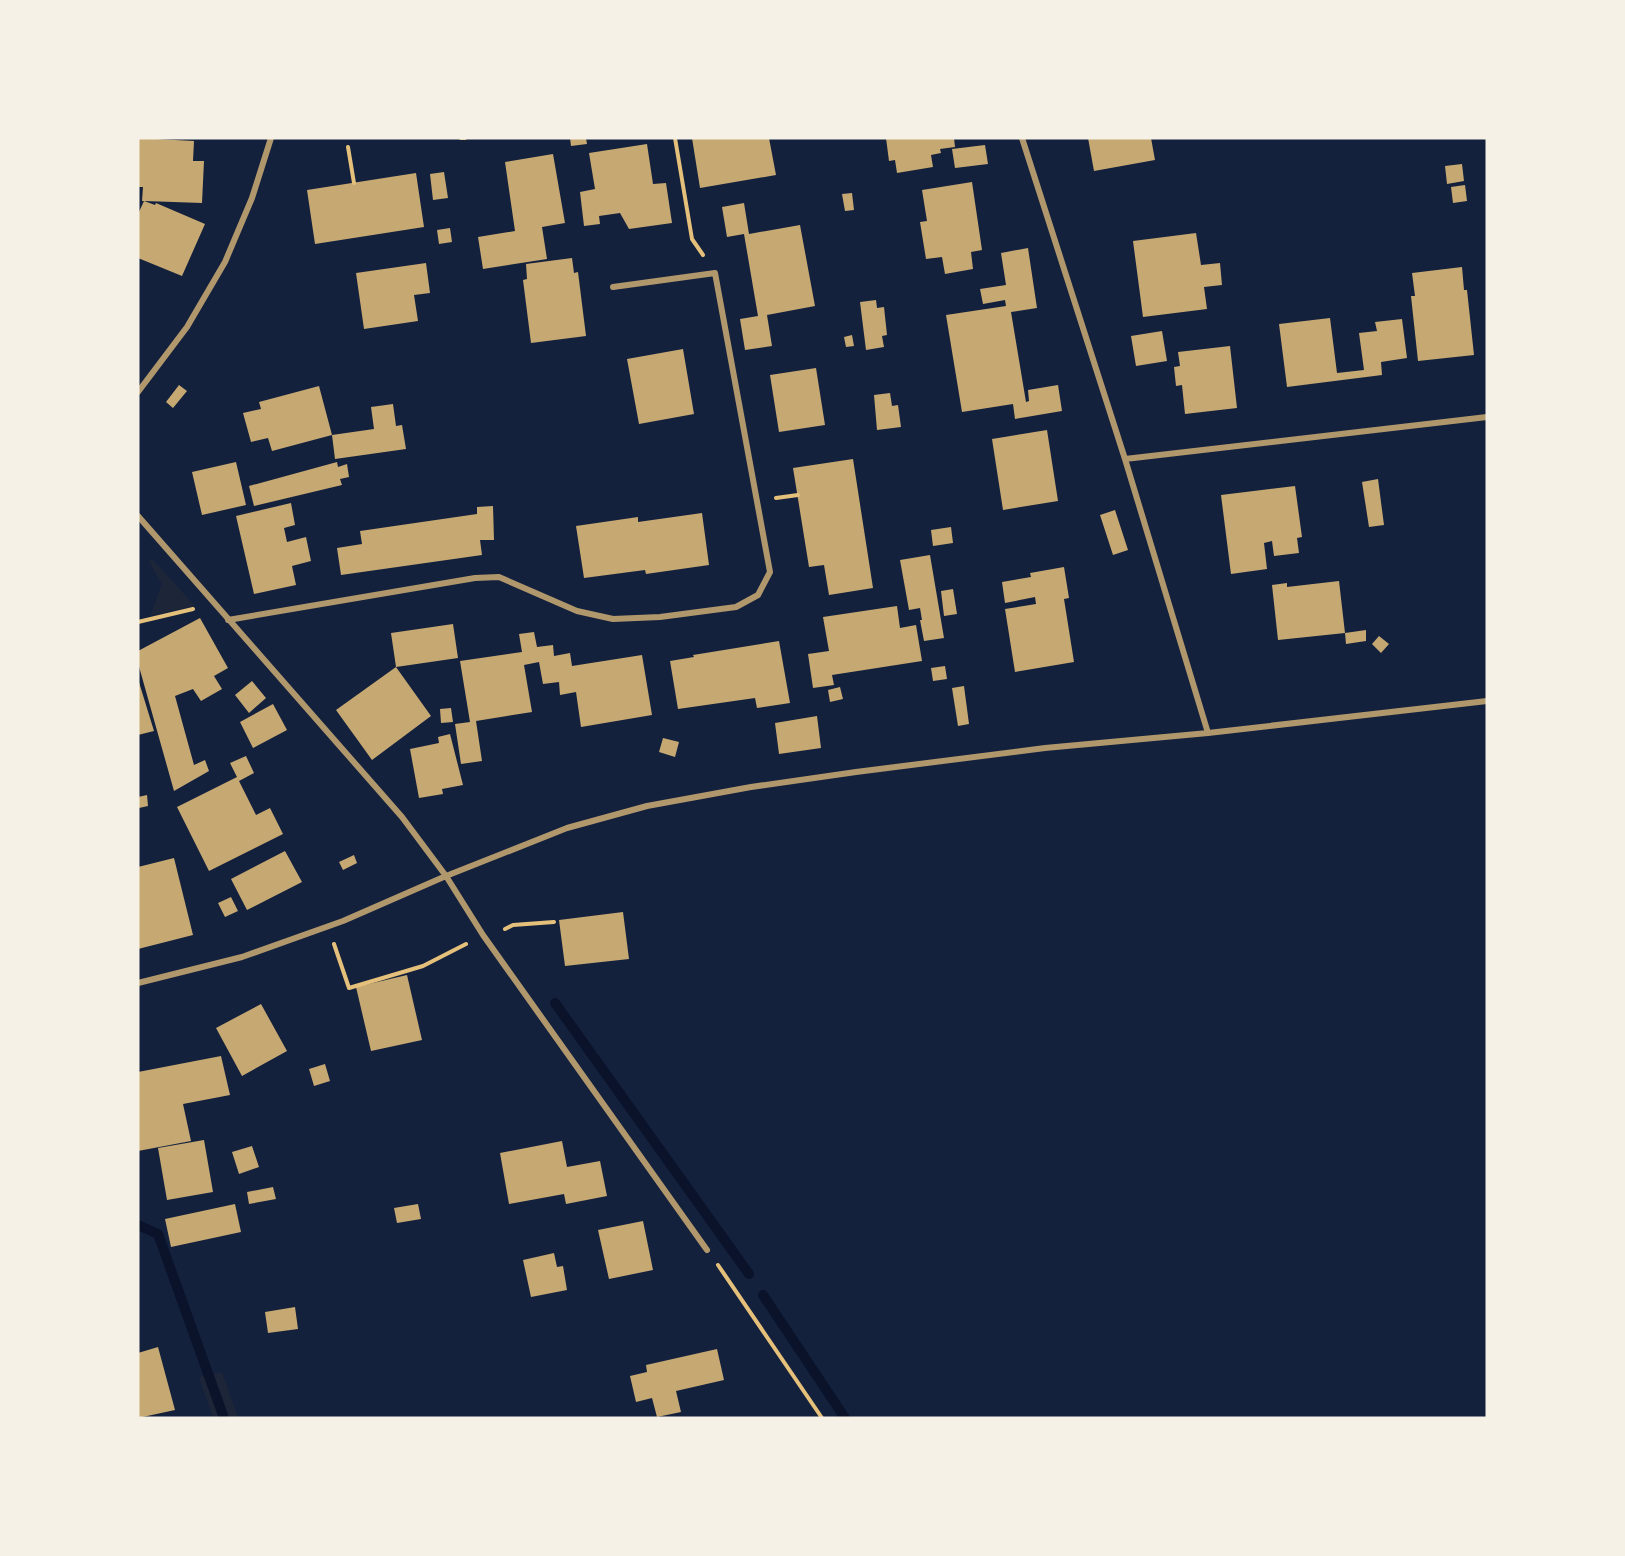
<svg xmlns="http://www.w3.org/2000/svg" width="1625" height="1556" viewBox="0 0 1625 1556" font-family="Poppins,sans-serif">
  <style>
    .green { fill: #1d2539 }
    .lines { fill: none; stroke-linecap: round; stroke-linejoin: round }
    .stream { stroke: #0b132b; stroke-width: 10 }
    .building { fill: #c6a872 }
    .path { stroke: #e5c07b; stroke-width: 4 }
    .minor { stroke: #b1986c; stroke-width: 6 }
  </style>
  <rect width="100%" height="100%" fill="#14213d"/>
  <path class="green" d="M152,559L195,606L150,616L162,584L149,562Z
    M222,1372L238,1418H213L199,1377Z"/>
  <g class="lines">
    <path class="stream" d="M555,1003L749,1274
      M138,1225L158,1234L224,1418
      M763,1295L845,1418"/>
  </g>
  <path class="building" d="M138,138L194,141L193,161H204L202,203L144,201L155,205L156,203L205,224L182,276L138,258V214L144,201H142L143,187H138Z
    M570,138H586L587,144L571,146Z
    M692,138H769L776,175L700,188Z
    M886,138H954L955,147L940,149L941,153L931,155L933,167L897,173L895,160L889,161Z
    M1088,138H1151L1155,160L1094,171Z
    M647,144L653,184L666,183L672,223L629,229L620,213L599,216L600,224L584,226L580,192L595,189L589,153Z
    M985,145L988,164L955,168L952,149Z
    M553,154L565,223L542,227L547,259L483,269L478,237L515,231L505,162Z
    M1462,164L1464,181L1447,184L1445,166Z
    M444,172L448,198L433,200L430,174Z
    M416,173L424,227L315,244L307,190Z
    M972,182L982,250L971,252L973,269L945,274L942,257L926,259L920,222L927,221L922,190Z
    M1465,185L1467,201L1453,203L1451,187Z
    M852,193L854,210L845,211L842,194Z
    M744,203L749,234L800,225L815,306L767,315L772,346L745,350L740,319L758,316L744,234L727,237L722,207Z
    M450,228L452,242L439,244L437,230Z
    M1196,233L1201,265L1220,263L1222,285L1204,287L1207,309L1143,317L1133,241Z
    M1028,248L1037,308L1011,312L1026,402L1029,401L1028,390L1058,385L1062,411L1015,419L1013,404L962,412L946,315L1006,306L1005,300L983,304L980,289L1006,285L1001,253Z
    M572,258L574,273L578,272L586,336L531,343L523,280L527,279L526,264Z
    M426,263L430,293L414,295L418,321L364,329L356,273Z
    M1462,267L1464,290H1467L1474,355L1418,361L1411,296H1415L1412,273Z
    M876,300L877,308L884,307L887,335L882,336L884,347L866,350L860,302Z
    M1330,318L1337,373L1364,370L1359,333L1377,331L1375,322L1402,319L1407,358L1381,362L1382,375L1287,387L1279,324Z
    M1162,331L1167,361L1136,366L1131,336Z
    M852,335L854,346L846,347L844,337Z
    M1230,346L1237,408L1185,414L1182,385L1176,386L1174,367L1180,366L1178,352Z
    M683,349L694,414L639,424L627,359Z
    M816,368L825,425L779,432L770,375Z
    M179,385L187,391L173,408L166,402Z
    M319,386L332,435L374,429L371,407L393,404L396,426L402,425L406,449L335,459L332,435L272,451L268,438L251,442L243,413L261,409L259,402Z
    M890,393L892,406L898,405L901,427L877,430L874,395Z
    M1047,430L1058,501L1003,510L992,439Z
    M853,459L873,588L829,595L824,565L809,567L793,468Z
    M236,462L246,505L202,515L192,472Z
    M337,462L338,467L347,464L349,477L340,479L342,485L254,506L249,486Z
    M1378,479L1384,525L1369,527L1362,482Z
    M1295,486L1302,537L1297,538L1299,553L1274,556L1272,541L1264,543L1267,569L1231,574L1221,495Z
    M291,503L295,525L284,528L287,542L306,537L311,561L292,566L296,585L254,594L236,516Z
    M493,506L494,540H480L482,555L341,575L337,548L362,544L360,531L477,514V507Z
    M1115,510L1128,550L1113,555L1100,515Z
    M702,513L709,565L646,574L645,570L584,578L576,526L638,517V522Z
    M951,527L953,543L933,546L931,530Z
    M930,555L944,638L924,641L920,620H922L920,608L909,610L900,560Z
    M1064,567L1069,598L1064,599L1074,662L1015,672L1005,609L1036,604L1035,597L1005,603L1002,582L1031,577L1030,573Z
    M1339,581L1345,633L1278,640L1272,585L1287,583V587Z
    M953,589L957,614L944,616L941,591Z
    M897,606L900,628L916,625L922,661L832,675L834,685L813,688L808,654L829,651L823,617Z
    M200,618L228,668L214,676L222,689L201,701L193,689L175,696L194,765L205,760L209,771L174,791L138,663V651Z
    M453,624L458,658L396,667L391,633Z
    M1366,630V641L1346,644L1345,633Z
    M534,632L537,647L553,645L554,656L570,653L572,666L642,655L652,715L581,727L576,692L560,695L559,682L543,684L539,662L524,665L532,712L476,721L482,761L461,764L455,724L470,722L460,661L522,652L519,634Z
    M1379,636L1389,644L1381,653L1372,644Z
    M779,641L790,703L757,708L755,698L678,709L670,661L694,657L693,655Z
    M945,666L947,679L933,681L931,668Z
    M396,667L431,716L372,760L336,710Z
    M138,679L154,731L138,735Z
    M252,681L266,698L249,713L235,695Z
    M964,686L969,724L958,726L952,688Z
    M840,687L843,699L830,702L828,690Z
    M273,704L287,730L253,748L240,722Z
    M451,708L453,722L441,723L440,709Z
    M817,716L821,748L779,754L775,723Z
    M450,734L463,785L442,789L443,794L419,798L410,749L439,743L438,737Z
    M663,738L679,742L675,757L659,752Z
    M246,756L254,773L239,781L256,815L270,808L283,834L209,871L177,807L237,777L230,763Z
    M147,795L148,806L139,808L138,797Z
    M285,851L302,882L247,910L231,879Z
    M354,855L357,863L343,870L339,862Z
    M174,858L193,935L138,949V867Z
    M231,897L238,911L225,917L218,903Z
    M623,912L629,959L565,966L559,920Z
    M407,975L422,1040L371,1051L356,987Z
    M261,1004L287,1051L242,1076L216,1028Z
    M221,1056L230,1095L183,1104L191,1141L138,1151V1072Z
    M325,1064L330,1081L314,1086L309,1069Z
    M204,1140L213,1192L167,1200L158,1148Z
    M562,1141L567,1167L600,1161L607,1196L566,1204L564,1194L509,1204L500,1153Z
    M252,1146L259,1167L239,1174L232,1152Z
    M273,1187L276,1199L249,1204L247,1192Z
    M235,1204L241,1232L171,1247L165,1219Z
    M418,1204L421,1219L397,1223L394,1208Z
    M643,1221L653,1270L609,1279L598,1230Z
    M554,1253L557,1267L563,1266L567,1290L531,1297L523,1260Z
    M295,1307L298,1329L268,1333L265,1312Z
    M158,1347L175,1410L138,1418V1353Z
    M717,1349L724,1380L676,1391L681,1412L657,1417L652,1398L636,1402L630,1376L647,1372L646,1365Z"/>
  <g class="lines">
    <path class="path" d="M461,138H465
      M675,138L692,239L703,255
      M348,147L354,183
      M776,498L798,495
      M138,622L193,609
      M505,929L513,925L554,922
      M334,944L349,988L423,966L466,944
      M718,1265L822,1418"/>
    <path class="minor" d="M1022,138L1125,459L1208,733
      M138,392L187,327L225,262L252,198L271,138
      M1125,459L1487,417
      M138,516L402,817L446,876L483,935L707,1250
      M228,620L475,578L499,577L577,611L613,619L660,617L736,607L758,595L770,572L715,273L613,287
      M138,983L242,957L343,921L446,876L567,828L647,806L751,787L856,772L1045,748L1208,733L1487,701"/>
  </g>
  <rect width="1625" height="1556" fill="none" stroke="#f6f1e7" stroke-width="279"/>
</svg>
